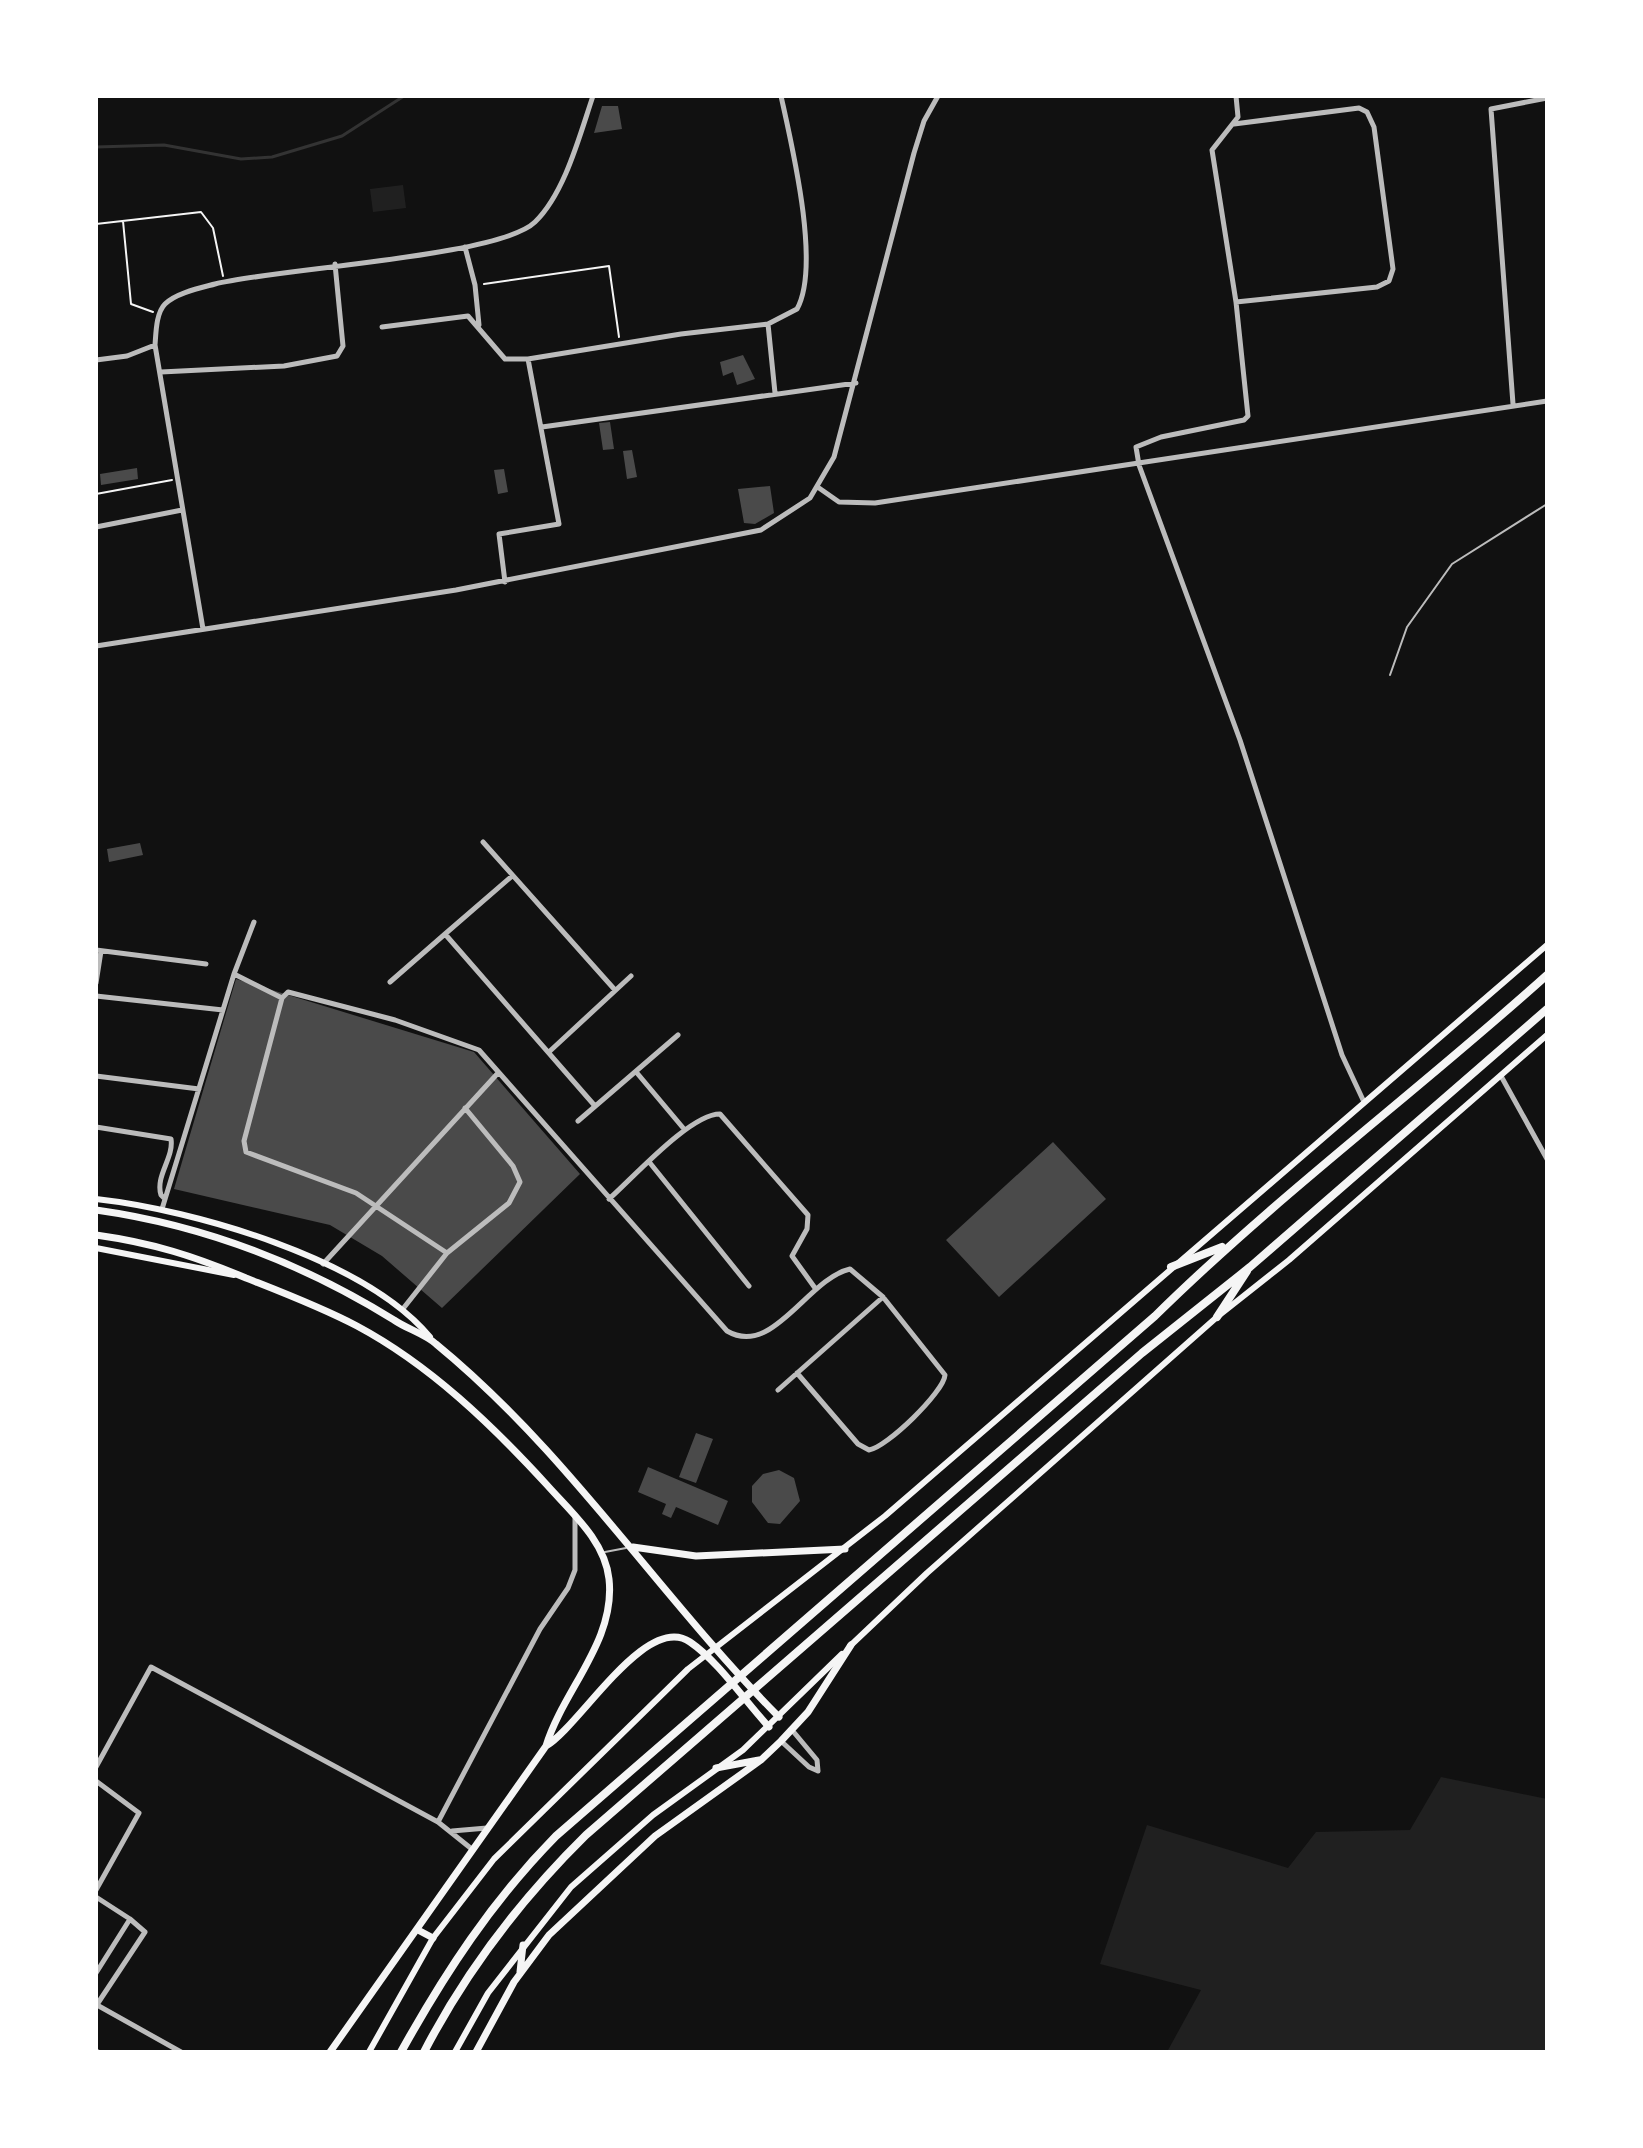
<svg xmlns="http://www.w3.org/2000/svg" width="1643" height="2148" viewBox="0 0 1643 2148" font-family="'Titillium Web',sans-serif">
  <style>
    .green { fill: #202020 }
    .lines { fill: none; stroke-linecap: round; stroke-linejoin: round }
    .stream { stroke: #333; stroke-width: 3 }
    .building { fill: #4a4a4a }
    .path { stroke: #f5f5f5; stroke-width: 2 }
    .service { stroke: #bcbcbc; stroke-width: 2 }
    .minor { stroke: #bcbcbc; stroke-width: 5 }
    .secondary { stroke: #f5f5f5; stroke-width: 6 }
    .primary { stroke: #f5f5f5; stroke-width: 7 }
    .trunk { stroke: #f5f5f5; stroke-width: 8 }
  </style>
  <rect width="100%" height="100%" fill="#111"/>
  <path class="green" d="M403,185L406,208L373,212L370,189Z
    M1441,1777L1547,1799V2052H1167L1201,1990L1100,1964L1147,1825L1288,1868L1316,1832L1410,1830Z"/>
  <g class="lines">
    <path class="stream" d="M96,147L164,145L241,159L272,157L342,136L404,96"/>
  </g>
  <path class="building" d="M602,106H618L622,129L594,133Z
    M743,355L755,379L737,385L733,372L723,376L720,362Z
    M610,422L614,449L603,450L599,423Z
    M632,450L637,477L627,479L623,451Z
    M137,468L138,479L101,485L100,474Z
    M504,469L508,492L498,494L494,470Z
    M770,486L774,513L755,524L744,523L738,489Z
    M140,843L143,855L109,862L107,849Z
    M236,979L474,1052L580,1174L442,1308L382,1256L330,1225L174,1189Z
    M1053,1142L1106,1199L999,1297L946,1240Z
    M696,1433L713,1439L696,1483L679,1477Z
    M648,1467L728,1501L718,1525L676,1507L671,1518L662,1514L666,1504L638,1492Z
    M779,1470L794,1478L800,1501L780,1524L768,1523L752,1502V1486L763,1474Z"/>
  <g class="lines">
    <path class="path" d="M123,221L131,304L153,312
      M96,224L201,212L213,228L223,276
      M484,284L609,266L619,337
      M96,494L172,480"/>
    <path class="service" d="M1390,675L1407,627L1452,564L1547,504
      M605,1552L626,1548"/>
    <path class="minor" d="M1236,96L1238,117L1212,150L1236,302L1248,416L1244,420L1161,437L1136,447L1139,465L1240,740L1342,1055L1364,1102
      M1234,124L1359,108L1367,112L1374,127L1393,269L1389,281L1377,287L1236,302
      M465,247L475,285L479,325
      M382,327L468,316L505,359H528L681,334L768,324
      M96,360L127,356L155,345
      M161,372L284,366L337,356L343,346L335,264
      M775,393L768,324L797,309C821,266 792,146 781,96
      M1513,404L1491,109L1547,98
      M542,427L856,383
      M819,488L839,502L875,503L1547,401
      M96,527L182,510
      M505,582L499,534L559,524L528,359
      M203,629L155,345C156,333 156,313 165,304C176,293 200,288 215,284C279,268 499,257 535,222C565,193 580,134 593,96
      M96,646L456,590L761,530L810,498L834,457L914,153L924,121L938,96
      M483,842L615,990
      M512,876L445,934L595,1106
      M96,950L206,964
      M234,974L282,998
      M390,982L445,934
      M96,983L101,951
      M96,996L223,1010
      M550,1051L631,976
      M637,1073L684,1129
      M96,1076L199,1089
      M1501,1076L1547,1159
      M578,1121L678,1035
      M96,1127L171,1139C174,1158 155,1176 161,1195L165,1199
      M650,1163L749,1286
      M609,1199C634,1177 690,1114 720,1114L808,1215L807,1229L792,1256L815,1288
      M162,1209L234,974L254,922
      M447,1253L509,1203L520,1182L513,1166L465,1108
      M323,1264L498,1073
      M402,1310L447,1253L356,1193L246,1152L244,1141L282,998L288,992L395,1020L479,1050L727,1331C773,1358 807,1279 850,1269L883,1297L945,1375C944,1392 886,1448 869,1450L858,1444L797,1373
      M778,1390L883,1297
      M792,1730L817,1760L818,1771
      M781,1741L809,1767L818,1771
      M96,1767L151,1667L438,1822L473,1850
      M96,1781L139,1813L96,1890
      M438,1822L540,1629L568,1588L575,1570V1517
      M452,1831L487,1828
      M96,1897L130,1919L96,1973
      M97,2005L181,2052
      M96,2006L145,1932L130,1919
      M96,2051L98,2052"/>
    <path class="secondary" d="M96,1199C195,1210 365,1259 430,1337
      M96,1248L234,1275
      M850,1646L927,1573L1217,1317L1289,1260L1547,1035
      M369,2052L433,1938L494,1859L688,1669L885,1516L1547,945
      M455,2052L488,1993L571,1887L653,1815L743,1750L842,1654"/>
    <path class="primary" d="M96,1210C203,1225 302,1263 394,1320C407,1329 425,1334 436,1344C568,1452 660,1597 779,1717
      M96,1235C153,1243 194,1256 246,1278C284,1293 321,1307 357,1326C430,1365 492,1425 547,1485C571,1512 605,1541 609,1579C616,1641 563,1690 546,1746
      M633,1547L696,1556L845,1549
      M716,1768L759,1760
      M418,1930L433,1938
      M520,1972L523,1945
      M330,2052L546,1746C580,1726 646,1612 690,1642C718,1661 745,1701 769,1727
      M476,2052L514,1982L549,1935L655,1836L761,1760L781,1741L808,1712L851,1645"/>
    <path class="trunk" d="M1171,1267L1222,1247
      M1217,1317L1247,1271
      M401,2052C445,1973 492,1901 556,1836L1155,1316C1278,1195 1418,1091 1547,975
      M424,2052C467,1969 520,1900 586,1835L1142,1353L1250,1267L1547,1009"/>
  </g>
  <rect width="1643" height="2148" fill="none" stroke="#ffffff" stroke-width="196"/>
</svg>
